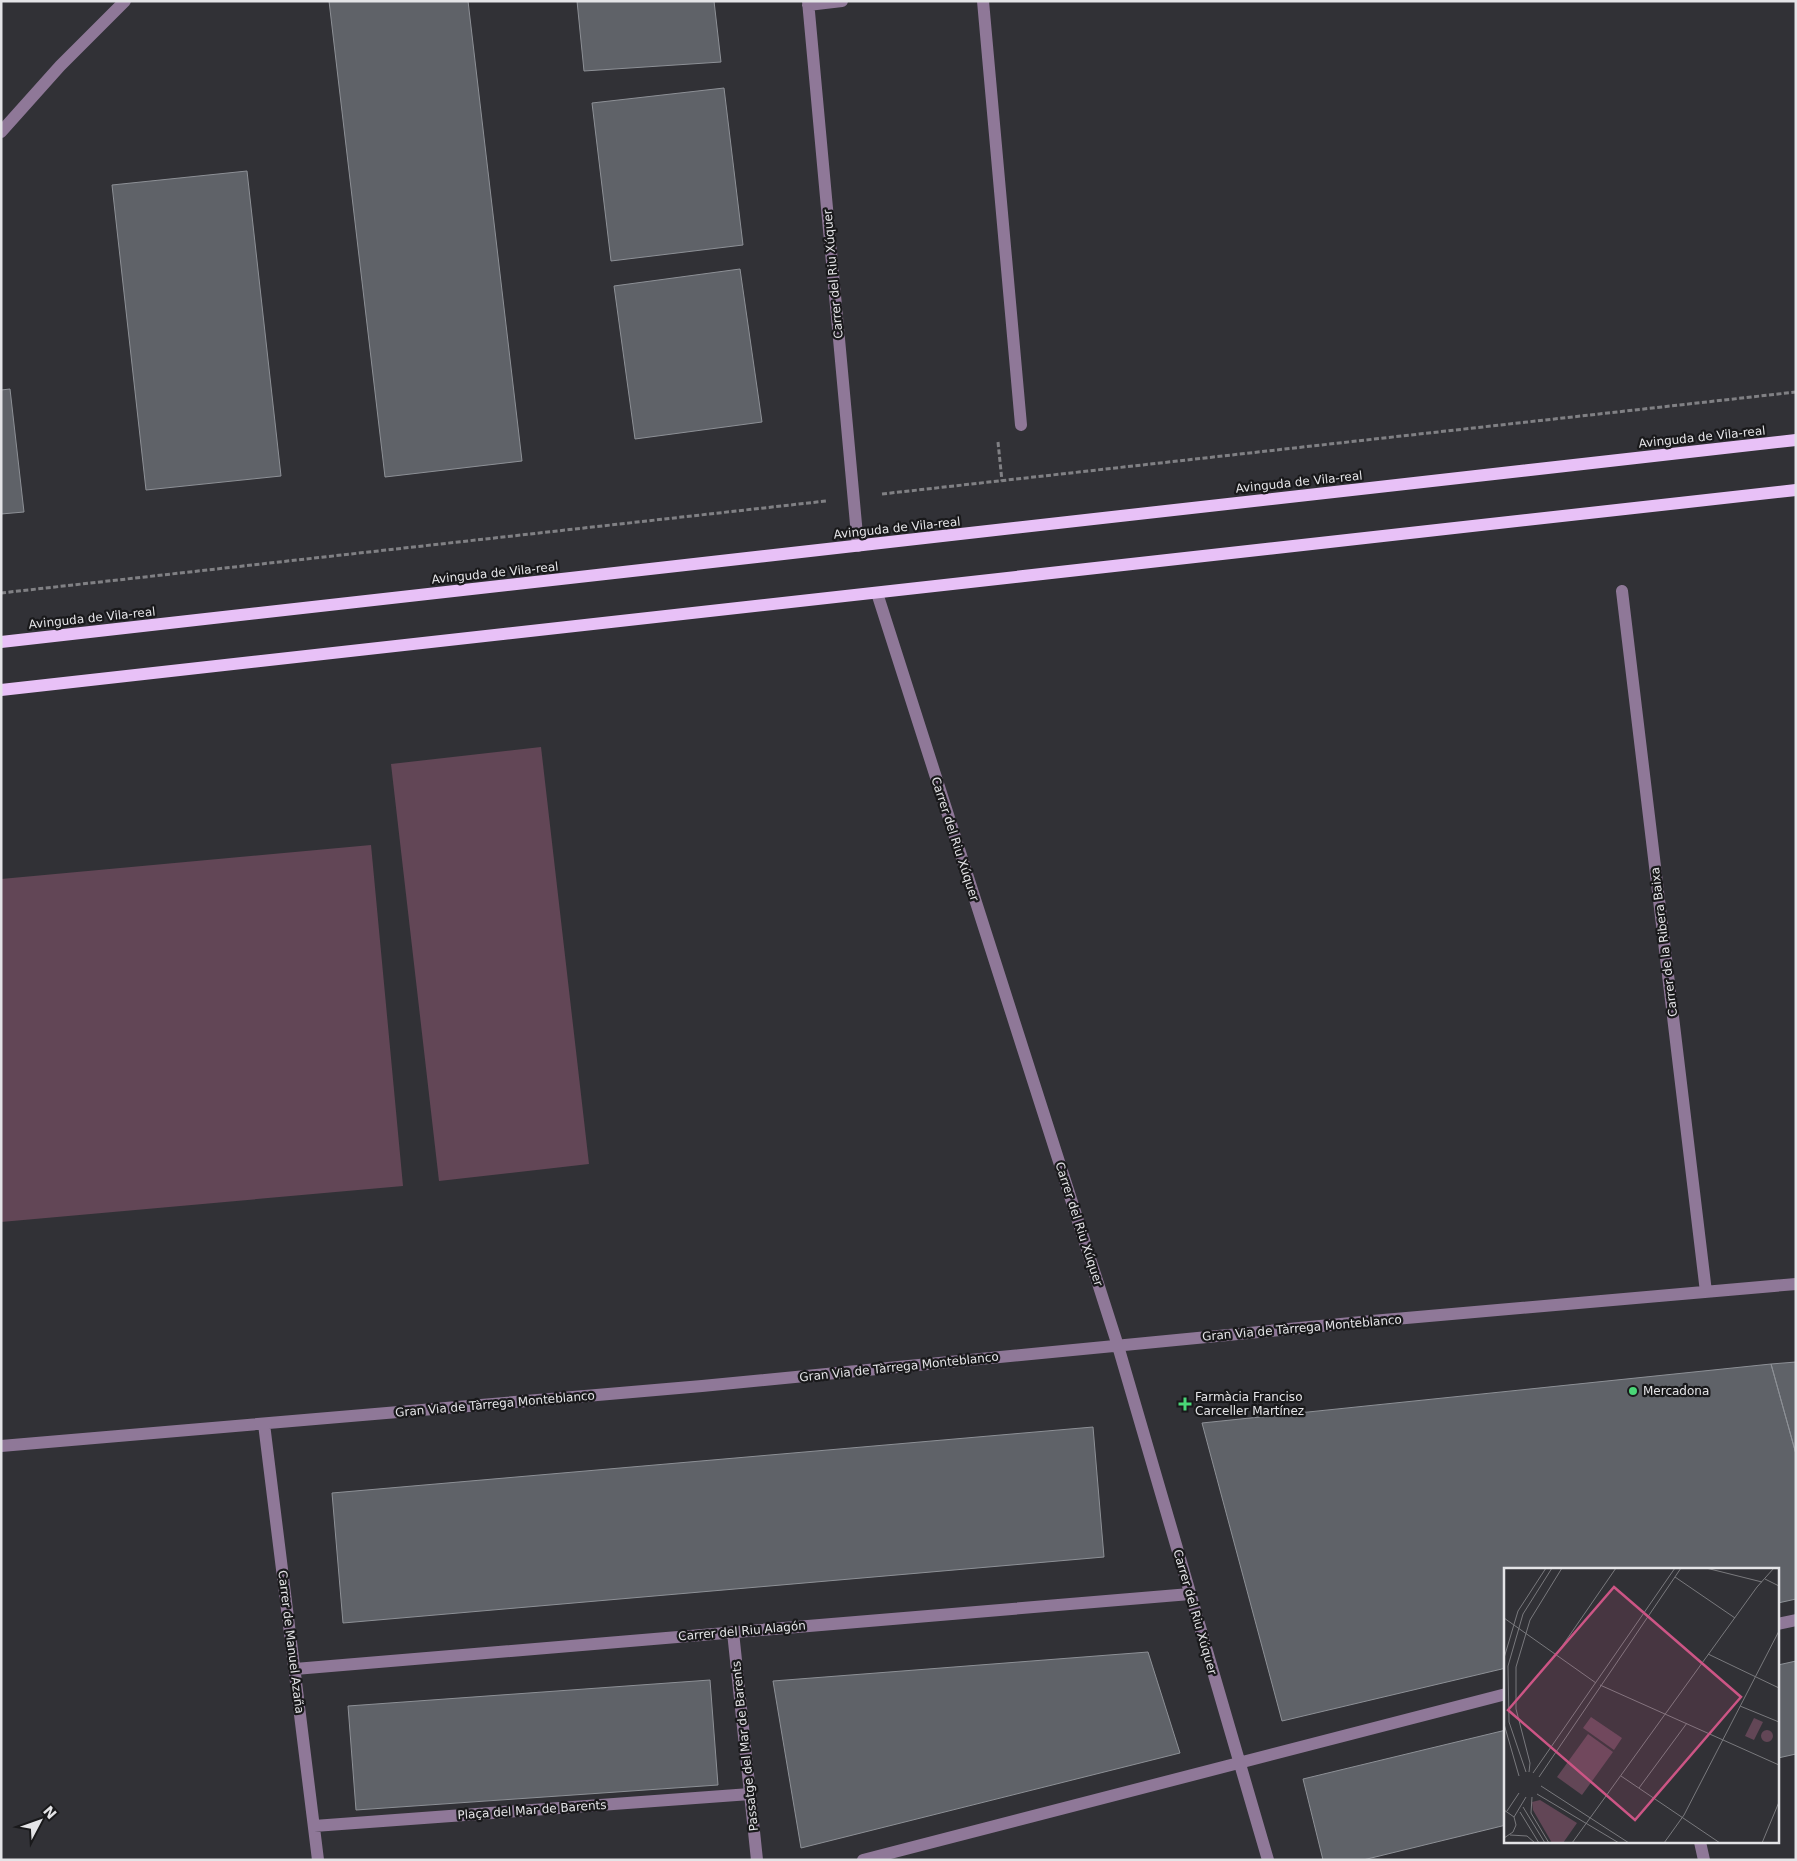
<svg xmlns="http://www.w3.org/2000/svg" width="1797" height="1861" viewBox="0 0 1797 1861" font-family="'DejaVu Sans',sans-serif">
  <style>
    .green { fill: #624656 }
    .building { fill: #5f6268; stroke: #8d9096 }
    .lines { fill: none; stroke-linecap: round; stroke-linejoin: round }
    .path { stroke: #808084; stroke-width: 3; stroke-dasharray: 5 2.5; stroke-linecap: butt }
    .minor { stroke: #8f7898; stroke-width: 12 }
    .major { stroke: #e8c1f7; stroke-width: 12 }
    .poi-dot { fill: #4ad677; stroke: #19191b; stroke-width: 2 }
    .labels { text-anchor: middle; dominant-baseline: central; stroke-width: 4.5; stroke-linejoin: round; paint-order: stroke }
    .street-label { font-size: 12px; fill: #e4e4e7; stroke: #19191b }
    .poi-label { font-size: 12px; fill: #e4e4e7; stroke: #19191b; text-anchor: start }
    .inset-road { fill: none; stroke: #79797d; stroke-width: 1 }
    .view { fill: #cc5585; fill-opacity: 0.15; stroke: #cc5585; stroke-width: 2.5 }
    .inset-edge { fill: none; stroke: #e4e4e7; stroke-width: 2.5 }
  </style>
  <rect width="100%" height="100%" fill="#313136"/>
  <path class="green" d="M541,747L589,1164L439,1181L391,764Z
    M371,845L403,1186L1,1222V879Z"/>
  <path class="building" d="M329,1H468L522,461L385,477Z
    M577,1H714L721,62L584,71Z
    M724,88L743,245L611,261L592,103Z
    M247,171L281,476L146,490L112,185Z
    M740,269L762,422L635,439L614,286Z
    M10,389L24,512L1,514V390Z
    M1796,1362V1454L1771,1364Z
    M1771,1364L1796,1454V1599L1778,1603V1570H1506V1668L1282,1721L1202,1423Z
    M1093,1427L1104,1557L343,1623L332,1493Z
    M1148,1652L1180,1753L801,1848L773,1681Z
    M1796,1661V1754L1778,1758V1665Z
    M710,1680L718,1785L356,1810L348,1706Z
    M1506,1730V1825L1363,1860H1323L1303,1779Z"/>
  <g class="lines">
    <path class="path" d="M998,442L1002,481
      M882,494L1796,392
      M1,593L826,501"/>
    <path class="minor" d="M808,1L858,546
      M983,1L1021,425
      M808,5L842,1
      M1,132L60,66L125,1
      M1622,591L1706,1292
      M877,593L1118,1346L1268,1860
      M264,1424L318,1860
      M1,1446L702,1386L1372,1321L1796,1284
      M1778,1624L1796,1620
      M733,1632L757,1860
      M295,1669L1190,1594
      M314,1826L750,1794
      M1700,1842L1704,1860
      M863,1860L1506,1694"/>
    <path class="major" d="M1,642L1796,440
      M1,690L1796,490"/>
  </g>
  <g class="poi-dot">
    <circle cx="1633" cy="1391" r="5"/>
    <path d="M1182.5 1396.5h5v5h5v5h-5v5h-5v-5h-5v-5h5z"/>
  </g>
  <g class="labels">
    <g class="street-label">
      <text transform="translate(833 274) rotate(-95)">Carrer del Riu Xúquer</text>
      <text transform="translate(1702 437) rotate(-6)">Avinguda de Vila-real</text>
      <text transform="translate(1299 482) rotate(-6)">Avinguda de Vila-real</text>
      <text transform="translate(897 528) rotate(-6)">Avinguda de Vila-real</text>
      <text transform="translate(495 573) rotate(-6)">Avinguda de Vila-real</text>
      <text transform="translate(92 618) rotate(-6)">Avinguda de Vila-real</text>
      <text transform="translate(955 839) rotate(72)">Carrer del Riu Xúquer</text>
      <text transform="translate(1664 942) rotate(-97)">Carrer de la Ribera Baixa</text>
      <text transform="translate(1079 1224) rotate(72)">Carrer del Riu Xúquer</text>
      <text transform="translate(1302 1328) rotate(-5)">Gran Via de Tàrrega Monteblanco</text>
      <text transform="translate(899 1367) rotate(-6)">Gran Via de Tàrrega Monteblanco</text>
      <text transform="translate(495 1404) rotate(-5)">Gran Via de Tàrrega Monteblanco</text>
      <text transform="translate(1195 1612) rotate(74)">Carrer del Riu Xúquer</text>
      <text transform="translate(742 1631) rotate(-5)">Carrer del Riu Alagón</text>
      <text transform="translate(291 1642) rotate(83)">Carrer de Manuel Azaña</text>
      <text transform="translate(745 1746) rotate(-96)">Passatge del Mar de Barents</text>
      <text transform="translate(532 1810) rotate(-4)">Plaça del Mar de Barents</text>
    </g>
    <g class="poi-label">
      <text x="1643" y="1391">Mercadona</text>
      <text x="1195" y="1397">Farmàcia Franciso<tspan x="1195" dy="14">Carceller Martínez</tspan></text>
    </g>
  </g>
  <g transform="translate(1504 1568)">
    <rect width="275" height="275" fill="#313136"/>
    <path d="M87,149L118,170L110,182L79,160ZM250,150L259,154L250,172L241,168ZM257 168a6 6 0 1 1 12 0a6 6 0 1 1-12 0ZM84,166L109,184L78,227L53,209ZM36,232L73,255L59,275H48L29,242L28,234Z" fill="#624656"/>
    <path class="inset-road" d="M202,0L258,14M171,9L231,50M261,11L275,18M0,50L92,115M204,86L275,120M52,87L112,0M0,90L14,43L42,0M96,117L275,197M236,138L275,154M0,156L15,208M22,204L5,154L4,98L19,46L48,0M25,204L26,195L12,141V99L26,52L58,0M29,205L171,0M117,208L216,275M35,209L177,0M37,218L125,275M135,220L183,155M33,226L115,275M28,229L27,245L45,275M19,239L41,275M0,242L10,249L12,257L9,264L0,270M3,243L15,225M16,244L35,275M10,249L22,229M6,267L23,268L31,275M68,275L253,19L270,0M160,275L180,247L275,63M258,275L275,234"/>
    <path class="view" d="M110,19L237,129L131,252L4,142Z"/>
    <rect width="275" height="275" class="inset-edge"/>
  </g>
  <rect width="1797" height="1861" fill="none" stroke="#e4e4e7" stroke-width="5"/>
  <g transform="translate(40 1821) rotate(49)" stroke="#19191b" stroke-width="4" paint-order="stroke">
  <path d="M0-4L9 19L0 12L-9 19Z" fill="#e4e4e7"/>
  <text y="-8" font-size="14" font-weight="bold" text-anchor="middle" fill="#e4e4e7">N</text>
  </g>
</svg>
